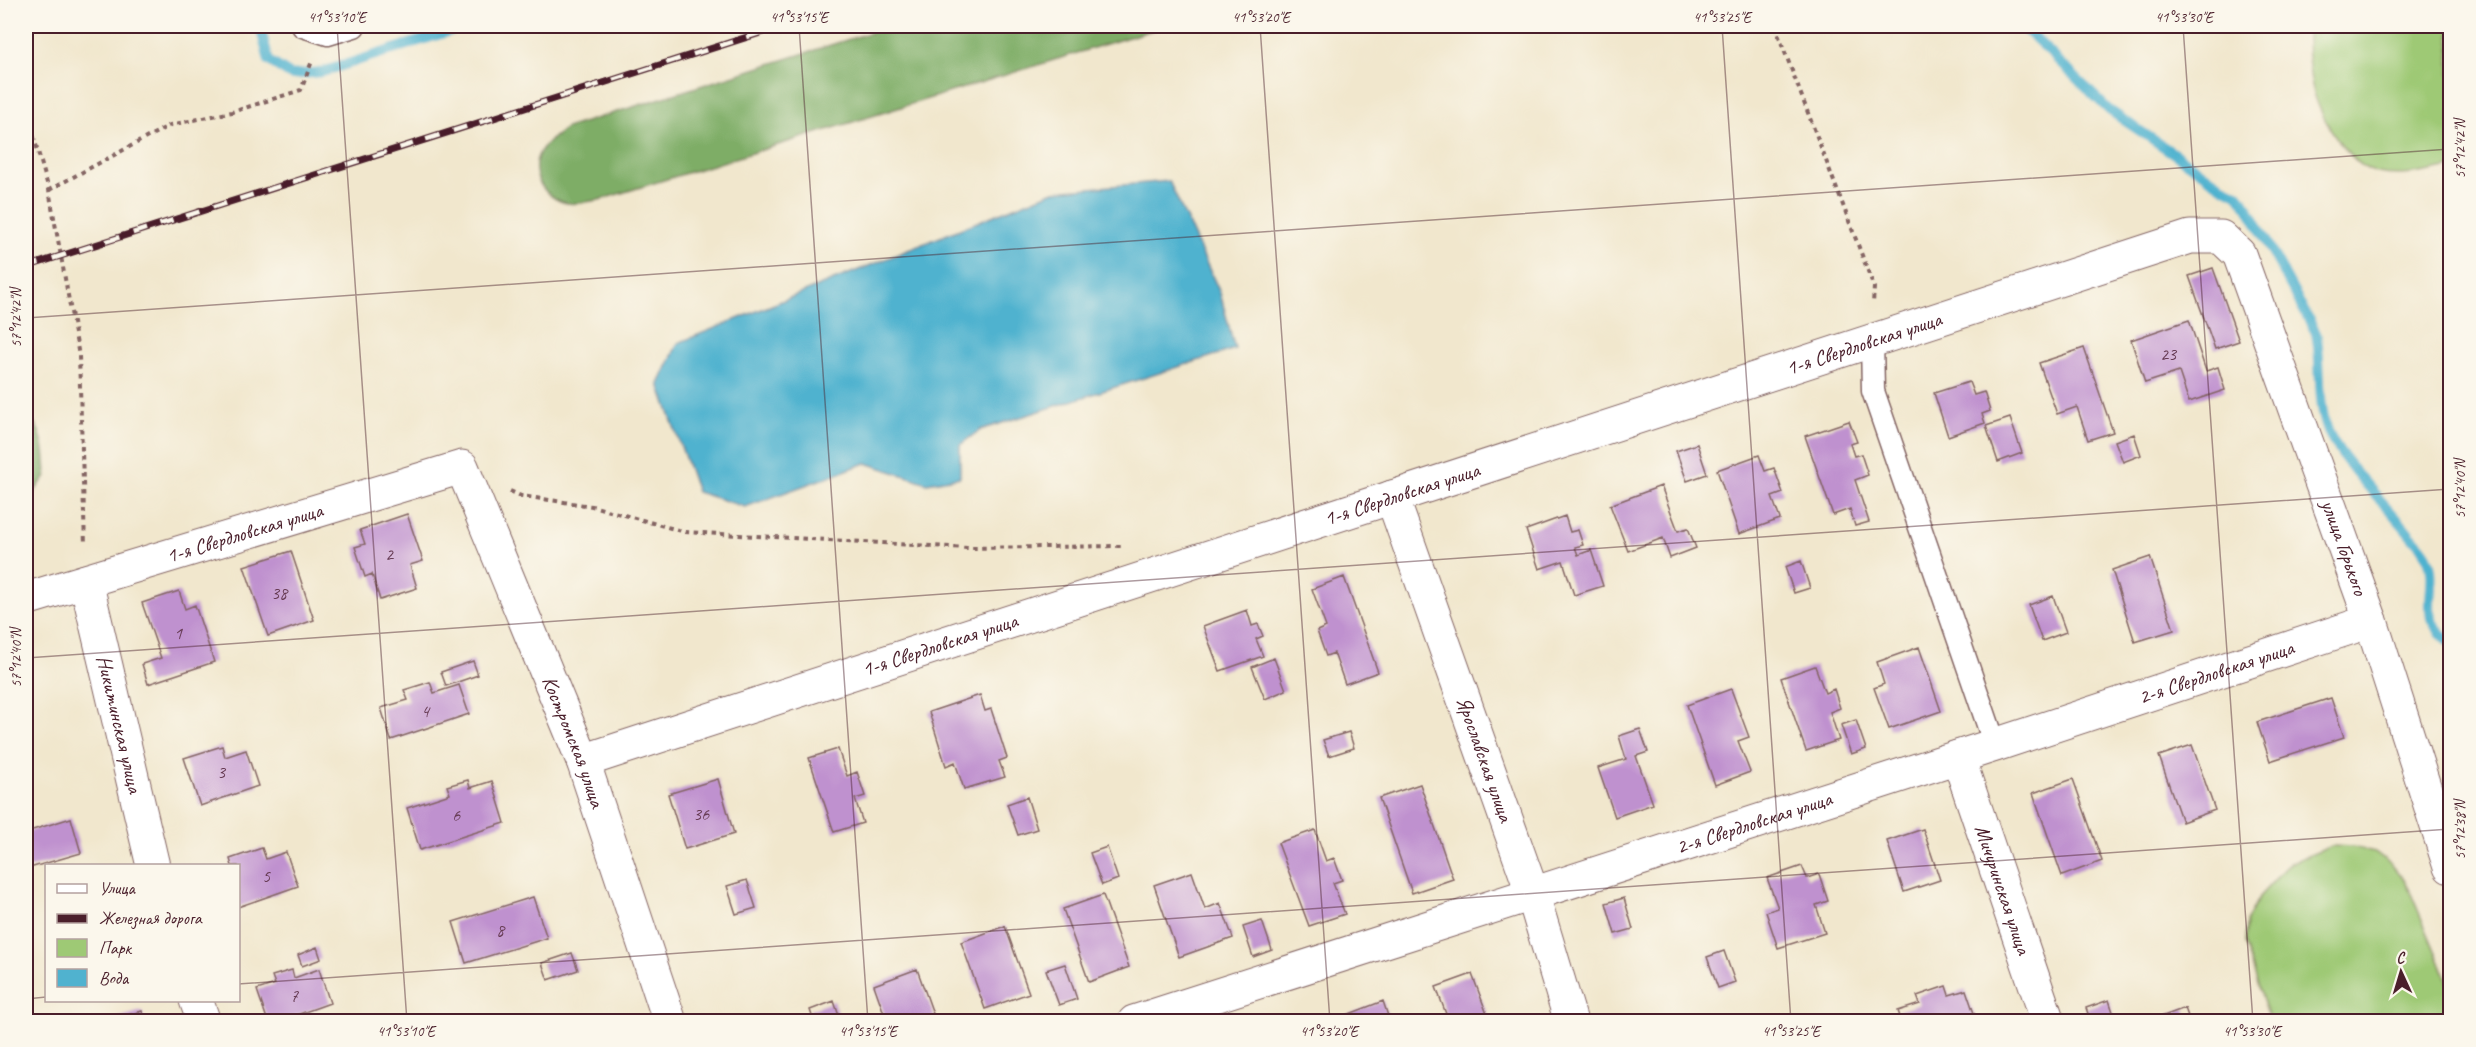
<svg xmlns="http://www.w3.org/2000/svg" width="2476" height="1047" viewBox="0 0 2476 1047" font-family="Caveat,sans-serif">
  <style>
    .green { fill: #9ec975; stroke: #747450; stroke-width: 1.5 }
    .forest { fill: #7ead66; stroke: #646648; stroke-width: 1.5 }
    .water { fill: #50b2cf; stroke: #4d687d; stroke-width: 1.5 }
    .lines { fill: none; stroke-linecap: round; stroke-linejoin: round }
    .stream { stroke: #50b2cf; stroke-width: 10 }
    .building { fill: #bf91cf }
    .service-casing { stroke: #846564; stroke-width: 25 }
    .minor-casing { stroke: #846564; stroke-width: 35 }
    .path { stroke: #846564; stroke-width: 4; stroke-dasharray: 4.5 4.5; stroke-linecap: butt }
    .service { stroke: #fff; stroke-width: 22 }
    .minor { stroke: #fff; stroke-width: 33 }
    .rail-casing { stroke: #4a1f2b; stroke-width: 7 }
    .rail { stroke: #fbf7ec; stroke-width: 4.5; stroke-dasharray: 14; stroke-linecap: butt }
    .ticks { fill: none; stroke: #4a1f2b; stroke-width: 1.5; stroke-opacity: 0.45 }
    .labels { text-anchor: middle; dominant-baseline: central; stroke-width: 4.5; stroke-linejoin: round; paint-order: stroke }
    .number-label { font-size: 18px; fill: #673c54 }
    .street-label { font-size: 21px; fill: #4a1f2b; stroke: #fbf7ec }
    .neatline { fill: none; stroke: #4a1f2b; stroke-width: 2 }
    .ticks-label { font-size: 15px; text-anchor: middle; fill: #4a1f2b }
  </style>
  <rect width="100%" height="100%" fill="#fbf7ec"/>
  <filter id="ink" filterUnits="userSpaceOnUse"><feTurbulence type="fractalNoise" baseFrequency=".0167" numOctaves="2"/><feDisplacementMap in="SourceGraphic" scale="12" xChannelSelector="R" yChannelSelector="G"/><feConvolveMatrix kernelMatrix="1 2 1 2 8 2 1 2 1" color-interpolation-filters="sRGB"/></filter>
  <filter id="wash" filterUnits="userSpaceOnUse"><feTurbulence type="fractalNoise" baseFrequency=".008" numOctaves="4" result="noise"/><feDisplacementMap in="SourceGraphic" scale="24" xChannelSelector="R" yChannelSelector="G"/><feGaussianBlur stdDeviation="1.35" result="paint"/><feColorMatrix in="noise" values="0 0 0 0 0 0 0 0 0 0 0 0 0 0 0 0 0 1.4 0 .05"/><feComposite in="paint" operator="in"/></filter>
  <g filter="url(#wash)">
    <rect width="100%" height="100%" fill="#f1e7cd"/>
    <path class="green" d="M2307,26H2450V167C2427,172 2402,178 2378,173C2364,170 2354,159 2345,149C2312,108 2307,78 2307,26Z
      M2332,846L2353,847L2375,852L2392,865L2406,882L2450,986V1021H2270L2245,944L2246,922L2259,897L2290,863Z"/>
    <path class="forest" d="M891,26H1165L599,200C589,201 577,205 567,203C543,198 526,171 542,149C548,141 559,134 566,128Z
      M26,415C45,428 45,456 46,476L26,503Z"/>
    <path class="water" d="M1169,181L1220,293L1235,349L980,430L960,445V477L927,483L866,463L745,507L697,492L659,384L678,343L1054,191Z"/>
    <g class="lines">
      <path class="stream" d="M260,26L269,61L291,75L322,72L466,26
        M2019,26L2033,36L2109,110L2225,188L2238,194L2248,207L2316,333C2323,366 2315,406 2331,437C2351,473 2384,501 2409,533C2415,541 2425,549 2428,558C2436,578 2427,598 2431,618C2434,627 2443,636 2450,643"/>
    </g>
    <g id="blocks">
      <path class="building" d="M2213,268L2239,341L2215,349L2189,276Z
        M2189,320L2206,371L2218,367L2225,390L2189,402L2179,372L2145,383L2131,340Z
        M2084,348L2113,432L2088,440L2077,407L2057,414L2039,363Z
        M1969,382L1974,395L1984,392L1990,411L1982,414L1985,423L1948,436L1934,393Z
        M2010,418L2022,453L1998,462L1986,426Z
        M1849,421L1857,442L1850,444L1854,456L1861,454L1868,475L1855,480L1869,522L1855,526L1850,509L1833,515L1805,436Z
        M2134,434L2141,455L2123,462L2115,441Z
        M1697,444L1707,474L1687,481L1676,451Z
        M1759,455L1765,471L1774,468L1783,493L1772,497L1780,519L1739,534L1717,470Z
        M1661,486L1678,531L1688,528L1696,548L1670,558L1663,538L1628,551L1610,505Z
        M407,514L423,561L410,565L417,588L380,600L372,574L365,577L355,547L365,544L360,530Z
        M1565,516L1570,532L1578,530L1583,545L1575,547L1578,555L1591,550L1603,586L1574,595L1563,561L1539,569L1526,530Z
        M291,551L314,620L268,636L244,566Z
        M2150,557L2174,630L2135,642L2112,570Z
        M1801,561L1810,588L1794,593L1785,567Z
        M1344,577L1378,672L1345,684L1334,653L1326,656L1317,631L1326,627L1312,589Z
        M179,591L185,609L195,605L214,662L148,684L142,664L161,658L142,603Z
        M2053,596L2066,632L2042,641L2029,605Z
        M1247,610L1252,626L1258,624L1263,636L1256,639L1263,656L1220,671L1203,626Z
        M1919,647L1941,711L1889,729L1874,688L1884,684L1877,662Z
        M1274,658L1286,690L1265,699L1252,667Z
        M473,661L478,675L446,686L441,672Z
        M1815,666L1825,693L1834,689L1840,708L1830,712L1839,740L1806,751L1781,678Z
        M430,682L434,693L459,685L469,714L391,740L381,708L408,700L404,690Z
        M1731,689L1749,737L1738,741L1750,772L1715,785L1687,705Z
        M980,695L985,711L991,709L1007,758L999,761L1005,777L964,789L955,762L946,766L929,712Z
        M2331,698L2344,737L2270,761L2257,722Z
        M1856,720L1866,749L1851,754L1841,725Z
        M1640,729L1648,752L1636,756L1653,804L1615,817L1598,768L1626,759L1619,736Z
        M1349,732L1354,748L1329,756L1323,740Z
        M2192,745L2215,810L2182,822L2159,756Z
        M222,746L225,757L246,750L258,786L200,806L184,758Z
        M838,749L847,776L857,772L865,796L855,799L863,823L834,832L809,758Z
        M718,779L734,834L685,849L668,794Z
        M2073,779L2102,861L2062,876L2033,793Z
        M468,780L470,788L492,781L505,823L420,850L407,808L450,794L447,786Z
        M1420,784L1453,879L1412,893L1379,798Z
        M1027,797L1037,829L1018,835L1007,804Z
        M71,818L81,853L26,869V832Z
        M1923,829L1940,880L1904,892L1887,841Z
        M1315,830L1326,861L1334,858L1342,880L1333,883L1345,914L1309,926L1278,843Z
        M1107,847L1118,879L1102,885L1090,853Z
        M262,848L266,859L286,852L298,886L238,907V866H232L230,859Z
        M1802,866L1807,878L1819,874L1828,901L1816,905L1825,933L1778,948L1766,912L1778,908L1767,878Z
        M1192,872L1205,909L1220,903L1233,938L1179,957L1154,885Z
        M747,880L756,908L736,914L727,886Z
        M1103,895L1129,967L1089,982L1063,909Z
        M533,897L547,938L466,963L453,922Z
        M1624,898L1633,929L1615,934L1606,903Z
        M1262,921L1272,950L1253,957L1243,927Z
        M1005,926L1029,993L985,1009L961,942Z
        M317,947L321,959L302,966L298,955Z
        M1724,951L1735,982L1718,988L1707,957Z
        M572,953L578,970L548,980L542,963Z
        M1065,964L1077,999L1059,1005L1046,970Z
        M319,969L330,1003L277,1022H268L257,990L275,984L272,976L292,970L294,978Z
        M917,969L936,1022H887L874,985Z
        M1472,974L1490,1022H1449L1436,987Z
        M1946,986L1949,995L1966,990L1977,1022H1902L1898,1011L1920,1004L1917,996Z
        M2109,1000L2114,1015L2091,1022L2086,1008Z
        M834,1001L841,1022H814L810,1010Z
        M1383,1001L1390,1022H1331V1021Z
        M2185,1008L2190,1022H2150V1021Z
        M142,1011L145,1022H107V1021Z"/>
    </g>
  </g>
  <g filter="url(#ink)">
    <use href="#blocks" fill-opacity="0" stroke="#846564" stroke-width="1.5"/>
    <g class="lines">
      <defs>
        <path id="service" d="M303,26L328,34L354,26
          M1872,340L1873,391L1995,745"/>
        <g id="minor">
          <path id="s1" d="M1392,497L1532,892L1571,1022"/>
          <path id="s2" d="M86,581L153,866"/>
          <path id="s3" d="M26,599L462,467L583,761L670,1022"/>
          <path id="s4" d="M1958,757L2048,1022"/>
          <path id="s5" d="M583,761L2190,237H2221L2239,254L2371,621L2450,867"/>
          <path d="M196,1000L204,1022"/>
          <path id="s6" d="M1134,1022L1995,745L2371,621"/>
        </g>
      </defs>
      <use href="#service" class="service-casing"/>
      <use href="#minor" class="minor-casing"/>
      <path class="path" d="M1775,26L1874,287L1873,304
        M26,110L49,190L79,356L85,545
        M49,190L170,125L232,112L301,90L312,61
        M510,491L521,496L592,506L685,532L969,548L1121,546"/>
      <use href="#service" class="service"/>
      <use href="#minor" class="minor"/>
      <defs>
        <path id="rail" d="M26,267L782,26"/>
      </defs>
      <use href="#rail" class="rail-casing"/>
      <use href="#rail" class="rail"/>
    </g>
  </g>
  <path class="ticks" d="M337,26L407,1022M799,26L868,1022M1260,26L1330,1022M1722,26L1791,1022M2183,26L2253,1022M26,318L2450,149M26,658L2450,489M238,984L2450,829M26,999L46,997"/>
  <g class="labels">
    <g class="number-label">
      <text x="2168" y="354">23</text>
      <text x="389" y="554">2</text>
      <text x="279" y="593">38</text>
      <text x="178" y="633">1</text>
      <text x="425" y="711">4</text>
      <text x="221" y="772">3</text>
      <text x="701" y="814">36</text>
      <text x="456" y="815">6</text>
      <text x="266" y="876">5</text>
      <text x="500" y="930">8</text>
      <text x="294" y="996">7</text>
    </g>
    <g class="street-label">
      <text stroke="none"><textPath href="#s5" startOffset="1347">1-я Свердловская улица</textPath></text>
      <text stroke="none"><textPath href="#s5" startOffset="861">1-я Свердловская улица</textPath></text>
      <text stroke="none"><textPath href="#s3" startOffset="228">1-я Свердловская улица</textPath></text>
      <text stroke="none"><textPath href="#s5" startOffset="2058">улица Горького</textPath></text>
      <text stroke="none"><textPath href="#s5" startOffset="375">1-я Свердловская улица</textPath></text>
      <text stroke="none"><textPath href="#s6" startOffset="1137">2-я Свердловская улица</textPath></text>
      <text stroke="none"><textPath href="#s2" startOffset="147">Никитинская улица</textPath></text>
      <text stroke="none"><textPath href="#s3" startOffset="752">Костромская улица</textPath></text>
      <text stroke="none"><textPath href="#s1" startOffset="278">Ярославская улица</textPath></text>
      <text stroke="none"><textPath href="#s6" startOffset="651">2-я Свердловская улица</textPath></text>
      <text stroke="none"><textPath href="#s4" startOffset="140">Мичуринская улица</textPath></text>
    </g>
  </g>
  <rect width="2476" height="1047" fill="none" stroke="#fbf7ec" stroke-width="66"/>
  <rect x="45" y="864" width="195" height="138" fill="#fbf7ec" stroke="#b4a19f" stroke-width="1.5"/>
  <rect x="57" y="884" width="30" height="9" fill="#ffffff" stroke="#b4a19f" stroke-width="1.5"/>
  <text x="99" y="894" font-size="18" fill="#4a1f2b">Улица</text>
  <rect x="57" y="914" width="30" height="9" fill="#4a1f2b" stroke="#b4a19f" stroke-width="1.5"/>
  <text x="99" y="924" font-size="18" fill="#4a1f2b">Железная дорога</text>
  <rect x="57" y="939" width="30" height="18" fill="#9ec975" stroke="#b4a19f" stroke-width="1.5"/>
  <text x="99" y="954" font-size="18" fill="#4a1f2b">Парк</text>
  <rect x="57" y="969" width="30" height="18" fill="#50b2cf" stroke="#b4a19f" stroke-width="1.5"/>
  <text x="99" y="984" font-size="18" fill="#4a1f2b">Вода</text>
  <g transform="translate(2401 972) rotate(356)" stroke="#fbf7ec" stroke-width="4.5" paint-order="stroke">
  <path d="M0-4.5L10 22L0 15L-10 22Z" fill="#4a1f2b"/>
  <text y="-9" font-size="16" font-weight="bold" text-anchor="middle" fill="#4a1f2b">С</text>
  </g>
  <rect x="33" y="33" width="2410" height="981" class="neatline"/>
  <g class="ticks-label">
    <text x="337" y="22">41°53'10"E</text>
    <text x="799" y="22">41°53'15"E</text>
    <text x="1261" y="22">41°53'20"E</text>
    <text x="1722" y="22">41°53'25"E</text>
    <text x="2184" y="22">41°53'30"E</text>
    <text transform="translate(2460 149) rotate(-90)" y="5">57°12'42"N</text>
    <text transform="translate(16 318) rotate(-90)" y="5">57°12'42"N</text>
    <text transform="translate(2460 489) rotate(-90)" y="5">57°12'40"N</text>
    <text transform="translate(16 658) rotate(-90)" y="5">57°12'40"N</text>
    <text transform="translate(2460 830) rotate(-90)" y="5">57°12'38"N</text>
    <text x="406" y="1036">41°53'10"E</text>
    <text x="868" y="1036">41°53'15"E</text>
    <text x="1329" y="1036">41°53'20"E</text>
    <text x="1791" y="1036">41°53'25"E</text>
    <text x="2252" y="1036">41°53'30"E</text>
  </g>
</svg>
